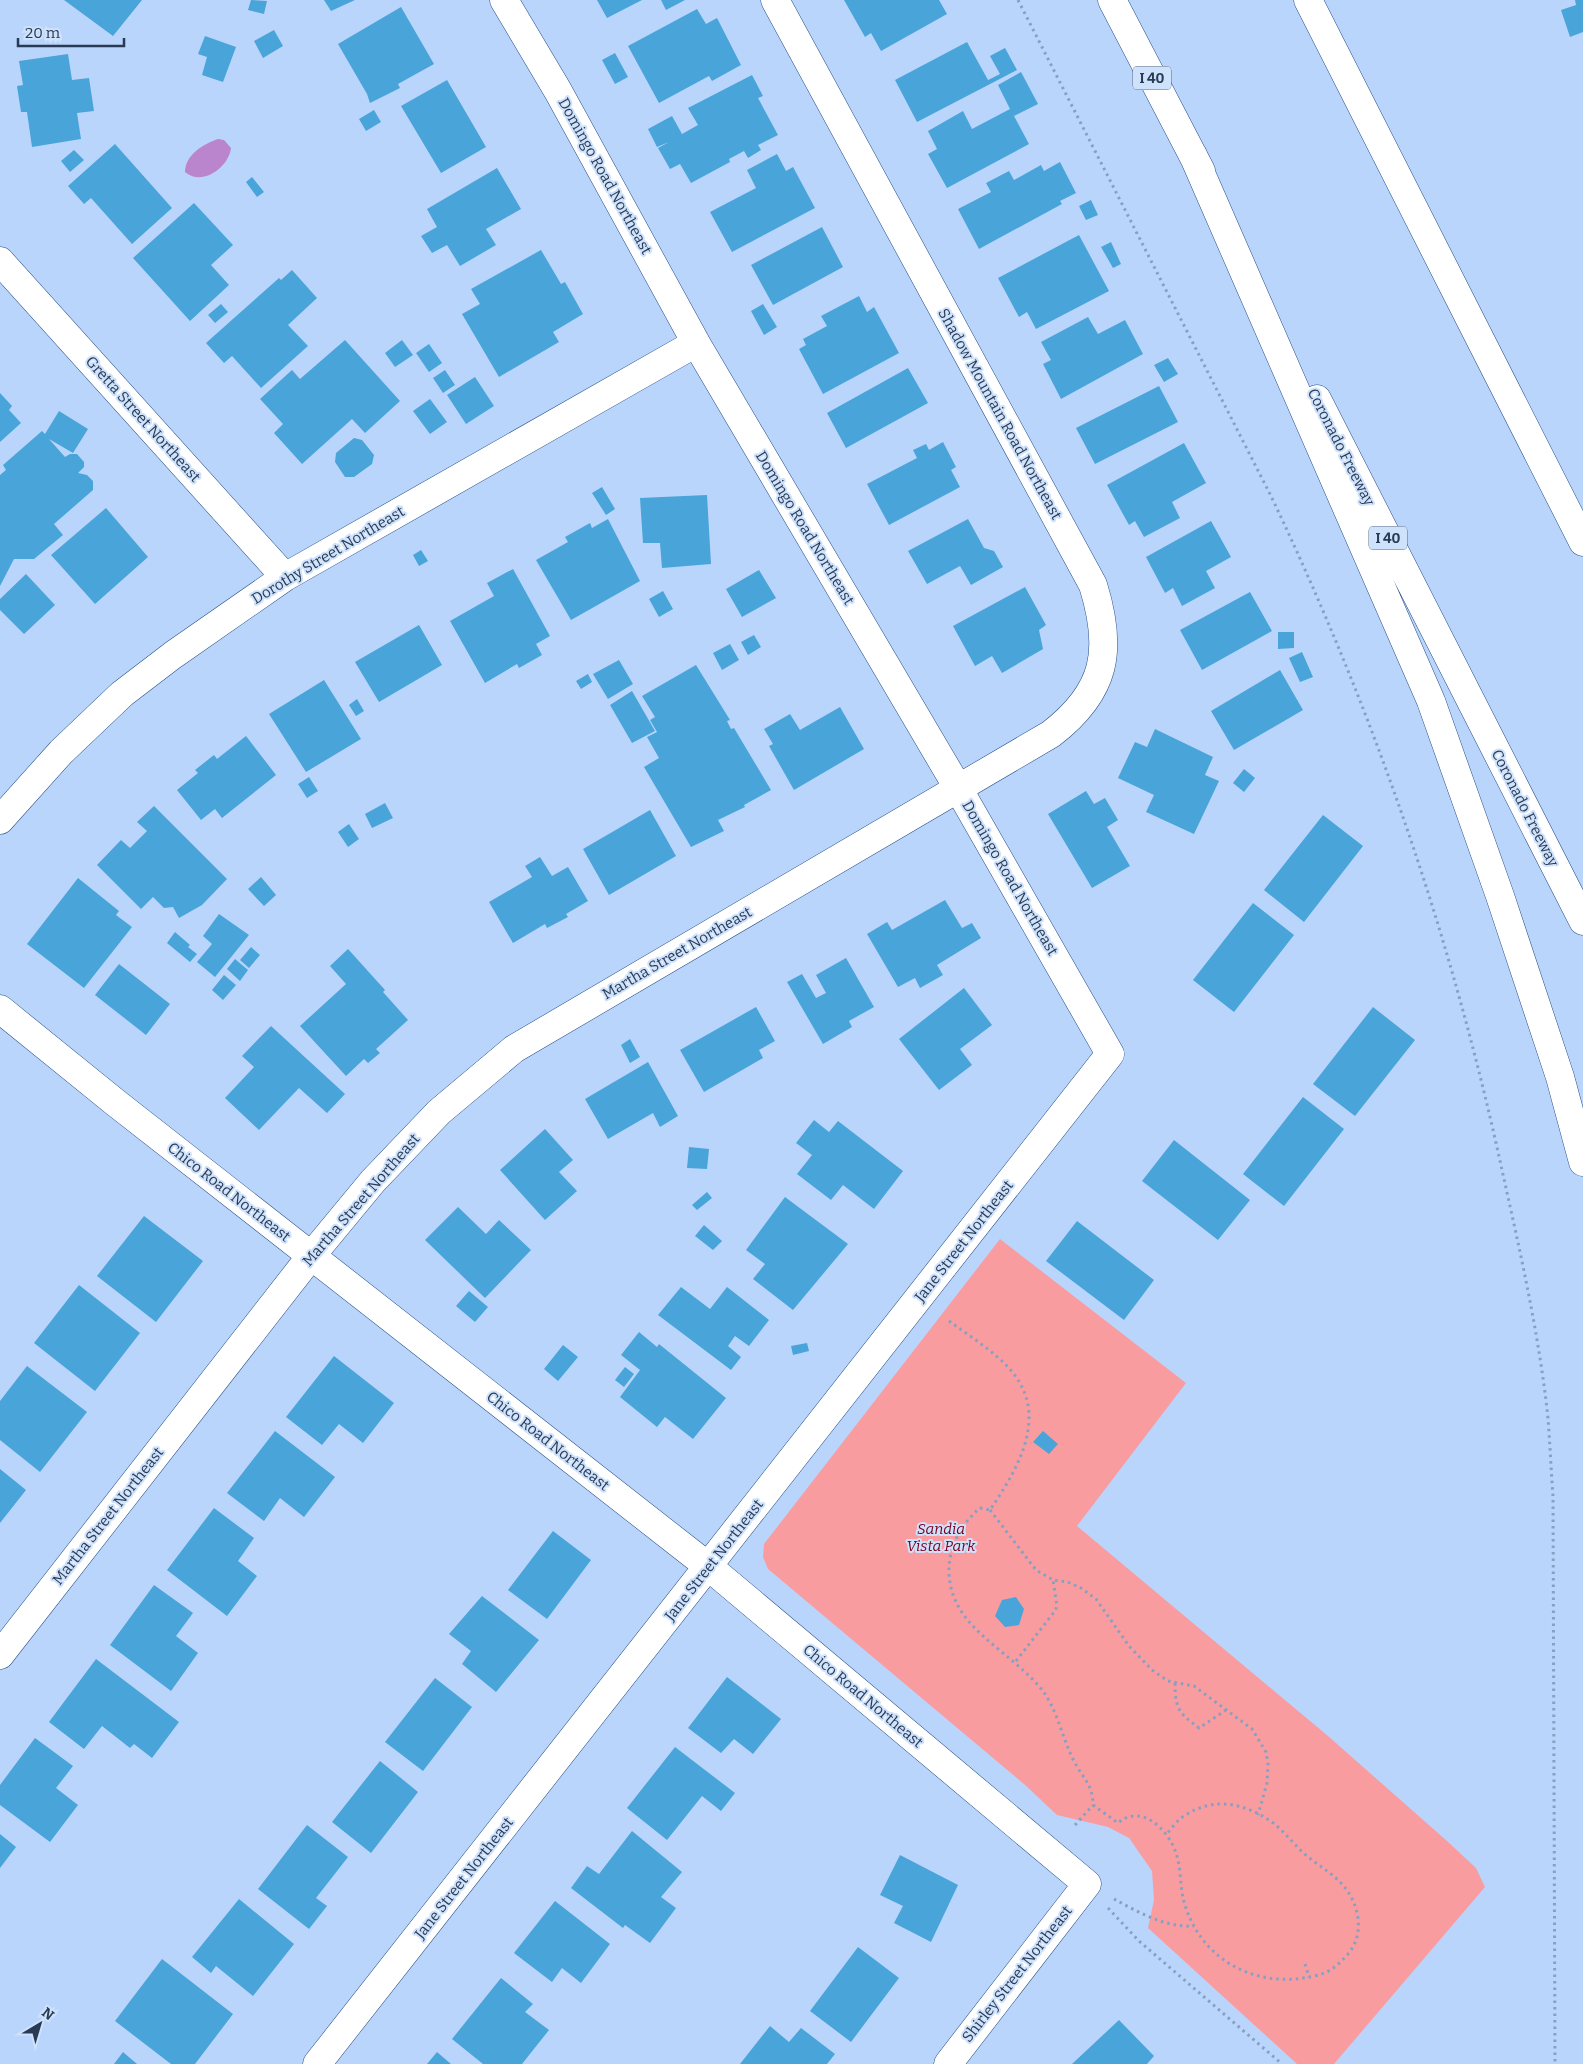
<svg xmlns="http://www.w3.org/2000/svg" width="1583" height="2064" viewBox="0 0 1583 2064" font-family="Bitter,serif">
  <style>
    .green { fill: #f99ca0 }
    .water { fill: #ba85cc }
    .building { fill: #48a4d9 }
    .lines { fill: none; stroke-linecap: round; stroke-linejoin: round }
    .minor-casing { stroke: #274f87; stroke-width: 29 }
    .motorway-casing { stroke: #274f87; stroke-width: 29 }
    .path { stroke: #879fc1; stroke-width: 3; stroke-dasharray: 2.5 4; stroke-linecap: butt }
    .minor { stroke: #fff; stroke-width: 28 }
    .motorway { stroke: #fff; stroke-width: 28 }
    .labels { text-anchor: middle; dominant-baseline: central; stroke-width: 4; stroke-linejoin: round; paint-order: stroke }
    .shield { fill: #cfe2fc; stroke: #5a6c86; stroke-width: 1 }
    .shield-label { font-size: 14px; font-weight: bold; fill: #283a54 }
    .street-label { font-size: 15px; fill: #283a54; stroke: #cfe2fc }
    .park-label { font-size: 15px; font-style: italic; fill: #790020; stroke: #cfe2fc }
  </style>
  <rect width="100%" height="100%" fill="#bad5fc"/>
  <path class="green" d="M1000,1239L1186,1383L1077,1526L1328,1736L1447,1841L1476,1868L1485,1887L1334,2064H1297L1148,1928L1154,1900L1152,1871L1129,1838L1108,1827L1057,1815L1024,1784L768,1569L763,1557L764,1544Z"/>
  <path class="water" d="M218,139L224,140L231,148C229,167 202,187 185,172C185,155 203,144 218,139Z"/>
  <path class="building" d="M64,0H142L113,36Z
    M251,0L267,1L264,14L248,10Z
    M324,0H355L331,11Z
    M597,0H642L607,18Z
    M661,0H685L666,10Z
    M844,0H939L947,14L881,51L871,33L865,37Z
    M1575,0H1583V32L1570,37L1561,10L1576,5Z
    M401,7L434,64L398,84L400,88L370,103L367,94L338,44Z
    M697,9L706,24L717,18L741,65L712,81L709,76L659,103L628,46Z
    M274,30L283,46L263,58L254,41Z
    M205,36L236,47L223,82L202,75L207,57L198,54Z
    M967,42L988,80L1000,74L990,56L1005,48L1017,70L917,122L895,80Z
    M615,53L628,77L615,84L602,60Z
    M68,54L72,80L89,78L94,111L77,113L81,139L32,147L27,112H21L17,86L23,85L19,61Z
    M1021,72L1038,104L1014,116L1029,144L947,188L928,154L937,149L928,131L963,111L972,129L1010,109L998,85Z
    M752,75L763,96L758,98L778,135L758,145L761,150L748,158L744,151L729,159L730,162L691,183L680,164L670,169L658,148L669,142L657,147L648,129L672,116L682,134L698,125L688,108Z
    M447,80L486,147L441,173L401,106Z
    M374,110L381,122L366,131L359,119Z
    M115,144L172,208L132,244L91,198L84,204L68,186Z
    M74,150L84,160L70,172L61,161Z
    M777,154L786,171L793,167L815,208L732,252L710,212L756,188L747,170Z
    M1060,162L1076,193L1060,201L1062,204L979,249L958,209L991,192L986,183L1009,171L1014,180L1041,165L1044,171Z
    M497,168L521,209L486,229L496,245L460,266L447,245L432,253L421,236L437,227L427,209Z
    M252,177L264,192L257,197L246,182Z
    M1091,200L1098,215L1086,220L1079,206Z
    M194,203L233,245L211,265L229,285L190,321L133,258Z
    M822,227L843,267L773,305L751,265Z
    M1079,235L1109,291L1036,329L1027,312L1019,317L998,278Z
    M1111,242L1121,264L1113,268L1101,247Z
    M541,250L561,284L565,282L583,314L553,332L559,342L499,377L462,314L480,304L471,289Z
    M292,270L317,298L288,325L308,346L261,388L232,356L224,363L206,343L279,278L281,280Z
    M859,296L867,312L874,307L899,353L823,394L799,349L806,345L803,339L827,326L821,316Z
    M221,304L228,312L215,323L208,315Z
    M763,304L777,327L764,335L751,311Z
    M1088,317L1098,334L1125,320L1143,354L1061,399L1043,364L1051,360L1041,342Z
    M345,340L400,401L365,433L352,419L302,464L274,433L283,424L260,399L292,370L300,379Z
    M402,340L413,355L395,367L385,353Z
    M429,344L442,363L429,372L416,353Z
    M1168,358L1178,374L1164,382L1154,365Z
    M908,368L928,403L846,448L827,413Z
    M445,370L455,385L443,393L433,378Z
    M475,377L494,406L466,424L447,395Z
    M1159,386L1178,422L1095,464L1076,428Z
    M0,393L12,406L9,410L21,423L0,442Z
    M430,399L447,422L430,434L413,411Z
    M59,411L88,429L73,453L49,439L65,457L70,454H77L84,462V467L78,473L87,475L93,481V490L54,524L63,535L34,559H14L0,586V475L6,470L3,465L42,431L45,434Z
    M354,438L362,440L374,455L372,464L354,477H345L335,462L336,453Z
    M943,442L956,467L951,470L960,487L889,525L867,484L917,458L913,450L926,444L929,450Z
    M1184,443L1206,483L1172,502L1180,518L1144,537L1135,521L1129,525L1107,485Z
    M602,487L615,509L606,515L592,493Z
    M707,495L711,564L662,568L660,543H643L640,498Z
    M106,508L148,557L95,604L51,555Z
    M608,519L640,581L571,620L536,560L568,542L565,537L590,523L592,528Z
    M968,519L984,548L994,551L1003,567L971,585L960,566L927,584L908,551Z
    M1211,521L1231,557L1206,571L1215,588L1182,606L1173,588L1165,593L1146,557Z
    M421,550L428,561L419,566L413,555Z
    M513,569L550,636L536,644L542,655L519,668L517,664L485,683L450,621L494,596L487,583Z
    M759,570L776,598L742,617L726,589Z
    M26,574L55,605L24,634L0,610V599Z
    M1025,587L1046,625L1039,630L1043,649L1002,673L992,656L975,666L953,626Z
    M663,591L673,609L659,617L649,599Z
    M1250,592L1272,631L1202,670L1180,630Z
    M419,625L442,665L379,702L355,662Z
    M1278,632H1294V648L1278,649Z
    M754,635L761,647L748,655L741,642Z
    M730,644L739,660L722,670L713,653Z
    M1302,652L1313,677L1300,682L1289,658Z
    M619,660L633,684L608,699L593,674Z
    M696,665L730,720L727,721L731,729L734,728L771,790L744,805L745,807L718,820L724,831L691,847L644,767L659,758L647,737L657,732L650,720L655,717L642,696Z
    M1280,670L1303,710L1234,750L1211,711Z
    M588,674L592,682L581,689L576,681Z
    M324,680L361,739L306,772L269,714Z
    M632,691L655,731L632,743L610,705Z
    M357,699L364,711L356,716L349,705Z
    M840,707L864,749L794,790L769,746L773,744L764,729L790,714L800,730Z
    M1155,729L1213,757L1205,775L1219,781L1194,834L1146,812L1154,795L1118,778L1135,742L1147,747Z
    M246,736L276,775L222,818L215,809L201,820L177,790L198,773L195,770L214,755L217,759Z
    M1244,769L1255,778L1244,792L1233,783Z
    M309,777L318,791L307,798L298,784Z
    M1086,791L1094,804L1105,798L1118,820L1107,827L1130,866L1092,888L1048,814Z
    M385,803L393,818L372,828L365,814Z
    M154,806L227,879L202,905L179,918L173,907L164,908L153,897L141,909L97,865L121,840L130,848L147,831L137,822Z
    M650,810L676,856L609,895L583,849Z
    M1323,815L1363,846L1304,922L1264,890Z
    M349,824L359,839L348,847L338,832Z
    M540,857L552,876L568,867L588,901L566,914L568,917L547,928L545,924L513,943L489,902L532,877L525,866Z
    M261,877L276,895L264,906L248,889Z
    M78,878L119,911L116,915L132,927L84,988L27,944Z
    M945,900L962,928L972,923L981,938L937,965L943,975L920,988L915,978L898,987L867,934L887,922L892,930Z
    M1253,903L1294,935L1234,1012L1193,980Z
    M219,914L249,935L215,977L197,962L212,944L203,936Z
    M175,932L190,945L188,947L197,954L190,962L167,943Z
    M251,947L260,955L249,968L240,960Z
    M348,949L385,990L383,992L408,1020L376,1049L380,1053L368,1063L364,1059L346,1076L300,1026L346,984L330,966Z
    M846,958L874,1007L849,1021L852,1027L823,1044L787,982L802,974L816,998L826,993L816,975Z
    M235,959L248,970L240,981L227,969Z
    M119,964L170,1004L146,1035L95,995Z
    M224,975L236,985L223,1000L212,990Z
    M964,988L992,1025L960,1049L972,1065L939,1090L899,1039Z
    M756,1007L775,1041L759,1050L763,1058L704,1092L680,1050Z
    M1373,1007L1415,1040L1355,1116L1313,1084Z
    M271,1026L345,1094L327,1113L299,1088L259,1130L225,1098L254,1067L242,1056Z
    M630,1039L640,1057L630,1063L621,1045Z
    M648,1062L678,1116L660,1127L653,1113L608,1139L585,1099Z
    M1303,1097L1344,1129L1284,1206L1243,1174Z
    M814,1120L829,1132L838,1121L903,1171L874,1209L843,1185L831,1200L797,1174L812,1155L796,1143Z
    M545,1129L573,1160L559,1172L577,1191L545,1220L500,1170Z
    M1174,1140L1250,1200L1218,1240L1142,1181Z
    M689,1147L709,1149L707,1169L687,1168Z
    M707,1192L712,1198L697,1210L692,1205Z
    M785,1197L848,1244L793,1310L753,1279L765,1264L746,1250Z
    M458,1207L486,1234L499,1220L531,1250L485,1298L425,1240Z
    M144,1216L203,1261L156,1322L97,1276Z
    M1077,1221L1154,1280L1124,1320L1046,1261Z
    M704,1225L722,1241L713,1250L695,1236Z
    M79,1285L140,1333L95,1391L34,1343Z
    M681,1287L710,1309L727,1287L769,1320L749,1346L735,1336L728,1346L741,1357L731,1370L658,1315Z
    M469,1291L488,1307L475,1322L456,1306Z
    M639,1332L657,1347L659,1344L726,1398L693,1439L665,1417L657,1427L620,1397L640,1370L621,1355Z
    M807,1343L809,1351L793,1355L791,1346Z
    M563,1345L578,1357L558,1381L544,1369Z
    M334,1356L394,1403L363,1443L339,1424L322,1445L286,1417Z
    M27,1366L87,1412L40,1472L0,1440V1401Z
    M625,1367L634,1374L624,1387L615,1380Z
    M275,1431L335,1477L304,1517L280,1498L264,1521L227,1493Z
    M1043,1431L1058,1444L1049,1454L1033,1442Z
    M0,1469L26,1490L0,1523Z
    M214,1508L254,1538L238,1561L257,1576L227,1616L167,1570Z
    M553,1531L591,1560L547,1619L508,1590Z
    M154,1585L193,1613L176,1636L198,1653L171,1691L110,1645Z
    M482,1596L539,1640L496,1692L462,1664L471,1651L449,1634Z
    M1016,1597L1024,1609L1019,1625L1005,1627L995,1616L1002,1600Z
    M96,1659L179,1722L152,1758L134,1744L130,1748L102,1726L84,1749L49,1722Z
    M727,1677L781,1719L753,1754L734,1739L721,1753L688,1728Z
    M435,1678L472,1707L423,1771L385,1742Z
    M35,1738L73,1766L56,1788L78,1805L50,1842L0,1805V1785Z
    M675,1747L735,1793L721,1811L702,1796L667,1840L627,1808Z
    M380,1761L418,1792L371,1853L332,1822Z
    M307,1825L348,1857L316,1898L327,1906L309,1929L258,1889Z
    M632,1831L682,1872L661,1897L676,1908L650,1943L625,1925L623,1928L571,1888L587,1866L599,1874Z
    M0,1834L16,1847L0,1868Z
    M900,1855L958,1885L931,1942L894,1923L903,1906L880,1895Z
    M239,1899L294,1944L253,1996L216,1966L211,1973L192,1957Z
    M555,1901L610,1944L581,1983L562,1968L552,1982L514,1953Z
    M858,1947L899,1978L851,2042L810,2011Z
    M162,1959L233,2014L195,2064H171L115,2021Z
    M501,1978L533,2004L525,2012L549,2030L522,2064H483L452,2039Z
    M1119,2020L1154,2056L1147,2064H1072Z
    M770,2026L789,2042L801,2028L835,2054L827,2064H740Z
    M123,2052L137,2064H114Z
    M437,2052L451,2064H427Z"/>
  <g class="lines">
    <defs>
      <path id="minor" d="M0,261L285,577
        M0,820L61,752L122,694L173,655L285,577L696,343
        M0,1009L116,1103L709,1567L1087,1884L948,2064
        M0,1655L311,1256L373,1181L439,1112L514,1049L1051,734C1107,691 1113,649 1093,585L775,0
        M317,2064L1110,1054L958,788L696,343L558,91L504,0"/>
      <path id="motorway" d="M1112,0L1201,171
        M1308,0L1583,542
        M1193,155L1431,701L1500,896L1560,1077L1583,1162
        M1317,399L1583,921"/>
    </defs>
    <use href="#minor" class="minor-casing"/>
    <use href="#motorway" class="motorway-casing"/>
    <path class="path" d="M1018,0L1271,496C1374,712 1451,935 1502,1170C1520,1251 1539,1334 1548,1418C1550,1444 1551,1470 1553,1496L1555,2064
      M949,1321C967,1334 987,1347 1003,1362C1053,1409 1021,1464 990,1510L980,1508C948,1535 938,1578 963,1614C983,1642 1020,1662 1043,1691C1058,1712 1062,1738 1074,1761C1083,1779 1093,1784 1093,1805L1118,1823C1141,1803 1168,1829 1176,1853C1181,1868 1180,1883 1183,1898C1198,1959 1255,1990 1314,1976C1330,1973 1338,1965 1348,1954C1366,1933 1359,1901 1340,1882C1330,1872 1318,1865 1307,1856C1295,1846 1285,1832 1272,1822C1244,1803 1214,1796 1184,1816C1177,1820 1171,1829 1166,1835
      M990,1510L1036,1570L1053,1580L1068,1582L1081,1588L1096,1599L1129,1646L1152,1670L1168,1681L1194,1686L1252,1729L1266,1752L1268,1764L1267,1783L1258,1815
      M1016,1661L1055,1611L1057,1606L1053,1580
      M1175,1683C1175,1709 1179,1713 1199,1728L1226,1710
      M1075,1825L1093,1805
      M1114,1899C1138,1912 1166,1928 1194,1926
      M1108,1908L1139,1941L1282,2064
      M1305,1964L1309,1977"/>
    <use href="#minor" class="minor"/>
    <use href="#motorway" class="motorway"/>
  </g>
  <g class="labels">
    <g class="shield">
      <rect x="1133" y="66.5" width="38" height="23" rx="4"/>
      <rect x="1369" y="526.5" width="38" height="23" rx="4"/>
    </g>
    <g class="shield-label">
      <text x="1152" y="78">I 40</text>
      <text x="1388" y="538">I 40</text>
    </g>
    <g class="street-label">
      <text transform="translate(605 176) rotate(61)">Domingo Road Northeast</text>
      <text transform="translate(1000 414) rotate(61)">Shadow Mountain Road Northeast</text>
      <text transform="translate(143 419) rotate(48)">Gretta Street Northeast</text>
      <text transform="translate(1341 447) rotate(63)">Coronado Freeway</text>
      <text transform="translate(805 528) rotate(59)">Domingo Road Northeast</text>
      <text transform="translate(328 555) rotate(-31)">Dorothy Street Northeast</text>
      <text transform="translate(1525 808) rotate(63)">Coronado Freeway</text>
      <text transform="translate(1010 878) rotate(60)">Domingo Road Northeast</text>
      <text transform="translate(677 953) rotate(-30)">Martha Street Northeast</text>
      <text transform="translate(229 1192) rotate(38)">Chico Road Northeast</text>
      <text transform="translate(361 1200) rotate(-49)">Martha Street Northeast</text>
      <text transform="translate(964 1241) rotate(-52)">Jane Street Northeast</text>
      <text transform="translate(548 1441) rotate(38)">Chico Road Northeast</text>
      <text transform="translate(108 1516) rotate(-52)">Martha Street Northeast</text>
      <text transform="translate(714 1560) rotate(-52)">Jane Street Northeast</text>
      <text transform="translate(863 1696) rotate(40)">Chico Road Northeast</text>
      <text transform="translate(464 1878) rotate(-52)">Jane Street Northeast</text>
      <text transform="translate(1017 1974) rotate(-52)">Shirley Street Northeast</text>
    </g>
    <g class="park-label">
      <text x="941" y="1529">Sandia<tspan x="941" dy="17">Vista Park</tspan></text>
    </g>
  </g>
  <g transform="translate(40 2024) rotate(38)" stroke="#cfe2fc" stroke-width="4" paint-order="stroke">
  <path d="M0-4L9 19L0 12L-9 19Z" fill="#283a54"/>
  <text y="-8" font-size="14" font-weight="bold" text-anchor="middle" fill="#283a54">N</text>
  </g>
  <path d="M18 38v8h106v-8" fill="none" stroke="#283a54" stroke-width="2.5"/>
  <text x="25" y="38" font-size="15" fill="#283a54" stroke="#cfe2fc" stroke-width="4" paint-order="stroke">20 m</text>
</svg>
